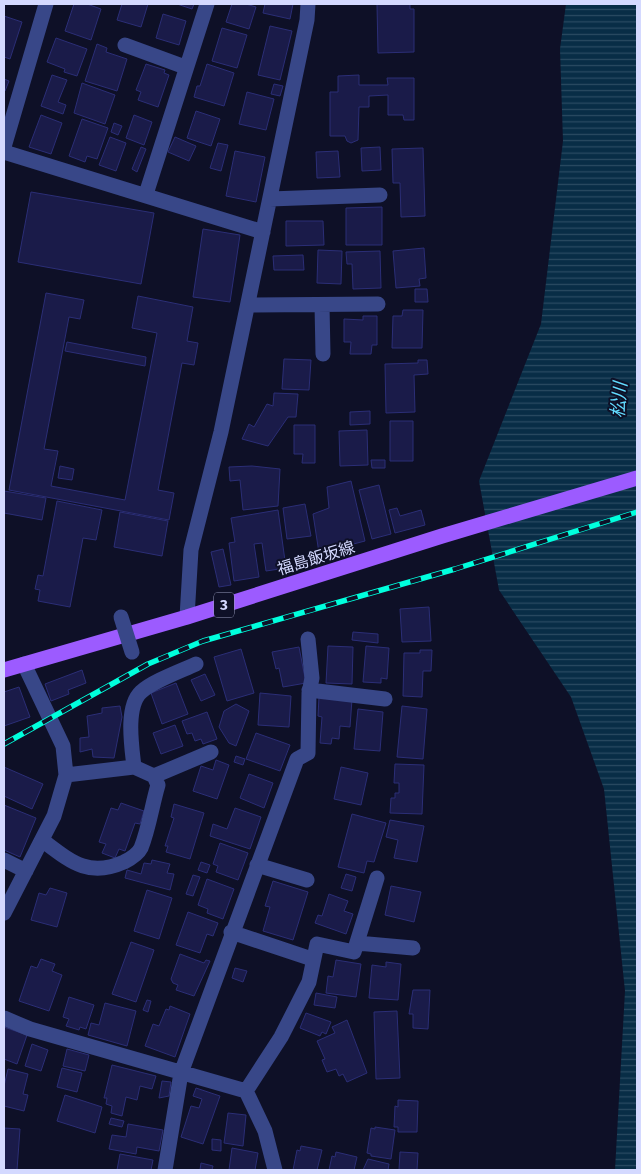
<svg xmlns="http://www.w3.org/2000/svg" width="641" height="1174" viewBox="0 0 641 1174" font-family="'Fira Sans','Noto Sans JP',sans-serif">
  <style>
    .water { fill: url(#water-rules) }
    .building { fill: #1a1b49; stroke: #2b2e76 }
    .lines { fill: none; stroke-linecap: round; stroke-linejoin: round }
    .minor { stroke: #384788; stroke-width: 15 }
    .major { stroke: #9c5bff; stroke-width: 15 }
    .rail-casing { stroke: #0fd; stroke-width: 5.5 }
    .rail { stroke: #0e1027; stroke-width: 4; stroke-dasharray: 11; stroke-linecap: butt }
    .minor-bridge { stroke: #384788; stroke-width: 15 }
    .labels { text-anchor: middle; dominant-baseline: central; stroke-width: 4; stroke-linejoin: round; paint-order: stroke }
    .shield { fill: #0e1027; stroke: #999dbe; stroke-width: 1 }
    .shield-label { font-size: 15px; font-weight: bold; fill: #d4d9ff }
    .street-label { font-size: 16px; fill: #d4d9ff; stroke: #0e1027 }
    .water-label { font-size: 18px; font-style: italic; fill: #62dbff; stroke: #0e1027 }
  </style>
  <defs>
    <pattern id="water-rules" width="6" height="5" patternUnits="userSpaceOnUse" patternTransform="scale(1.25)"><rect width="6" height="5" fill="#082d46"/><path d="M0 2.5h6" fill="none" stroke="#2b4b62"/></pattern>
  </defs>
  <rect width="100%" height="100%" fill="#0e1027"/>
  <path class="water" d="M566,4H637V1170H615L625,991L604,789L571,697L499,590L479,481L541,324L563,141L560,49Z"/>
  <path class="building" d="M74,4H87L101,9L91,40L65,31Z
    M122,4H148L141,27L117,20Z
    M177,4H194L192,9Z
    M232,4H246L256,7L249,29L226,22Z
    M265,4H293L290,19L263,13Z
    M377,4H410V9H414V52L378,53Z
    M163,14L186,21L179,45L156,38Z
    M4,16L22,22L10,59L4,57Z
    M270,26L292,31L280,80L258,75Z
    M222,28L247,35L237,68L212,61Z
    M56,38L87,49L77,76L64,72L65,69L47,62Z
    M97,44L107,48L106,52L127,59L117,91L85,81Z
    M146,64L165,70L164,73L169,75L158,107L138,100L141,92L136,90Z
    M207,64L234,73L224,106L194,97L197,86H200Z
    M52,75L67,80L58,102L66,105L63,114L41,106Z
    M359,75V85H388L387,78H414V120H404L403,115H388V95L369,96V107H359L358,140L351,143L347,141L345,136H330V92H338V76Z
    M4,79L9,81L5,91H4Z
    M82,83L115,95L105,124L74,113Z
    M274,84L283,86L280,96L271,94Z
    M247,92L274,99L266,130L239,124Z
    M196,111L220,119L211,146L187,138Z
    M41,115L62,123L51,154L29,147Z
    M134,115L152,122L144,145L126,138Z
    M82,119L108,128L97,159L87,156L85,162L69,156Z
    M114,123L122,126L118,135L111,132Z
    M110,137L126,143L116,171L99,165Z
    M175,137L196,146L189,161L168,152Z
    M218,143L228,145L221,171L210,168Z
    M141,147L146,149L137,172L132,169Z
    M380,147L381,170L362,171L361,148Z
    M423,148L425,216L401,217L400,183H393L392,149Z
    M235,151L265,157L256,202L226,196Z
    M338,151L340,177L317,178L316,152Z
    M31,192L154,213L141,284L18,262Z
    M382,207V245H346V208Z
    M286,221H323L324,245L286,246Z
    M203,229L240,235L230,302L193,297Z
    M424,248L426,278L419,279L420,286L396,288L393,251Z
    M318,250L342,251L341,284L317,283Z
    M380,251L381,288L353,289L352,264H347L346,252Z
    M303,255L304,270H274L273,256Z
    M415,289H427L428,302H415Z
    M46,293L84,300L80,319L69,317L44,449L58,451L51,486L125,500L157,333L132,328L138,296L193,307L187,341L198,343L194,365L182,363L158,490L174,493L169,520L9,490Z
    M403,310H423L422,348H392L393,316H402Z
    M363,316H377V345H372L371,354H350L351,342H344V319L363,320Z
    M67,342L146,357L145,366L65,351Z
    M284,359L311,360L309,390L282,389Z
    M418,360H427L428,374L414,375L415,412L386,413L385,364L418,363Z
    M274,393L298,394L296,417H288L268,446L242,439L249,424L254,427L267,404L273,406Z
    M370,411V424L350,425V412Z
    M390,421H413V461H390Z
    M294,425H315V463H302L303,454H294Z
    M367,430L368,465L340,466L339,431Z
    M371,460H385V468H372Z
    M60,466L74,469L72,480L58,478Z
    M252,466L280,469L278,506L243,510L240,480L230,481L229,467Z
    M351,481L365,541L319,553L313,514L329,508L327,487Z
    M379,485L391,534L372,539L359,490Z
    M4,491L46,498L42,520L4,513Z
    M57,501L102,510L96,540L83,538L70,607L38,601L40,590L35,589L38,575L43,576Z
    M305,504L311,536L287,539L283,508Z
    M397,508L400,516L421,510L425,525L395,533L389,510Z
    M278,510L286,568L266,571L262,543L254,544L259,577L234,581L229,543L235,542L231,518Z
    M120,512L168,521L162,556L114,547Z
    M223,549L231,585L219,587L211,552Z
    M429,607L431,641L402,642L400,609Z
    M353,632L378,634V643L352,640Z
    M328,646L353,647L352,684L326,683Z
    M366,646L389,648L387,679L381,678V683L363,682Z
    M299,647L306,683L283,687L279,668L276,669L272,652Z
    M241,649L254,693L227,701L214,657Z
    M420,650H432L431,671H423L422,697L403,696L404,653H420Z
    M82,670L86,683L68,690L69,694L51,701L45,684Z
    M205,674L215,695L201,701L191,680Z
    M176,683L188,714L162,724L151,693Z
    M19,687L30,717L4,726V692Z
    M260,693L291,696L289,727L258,725Z
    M319,697L352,699L350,727L340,726L339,739L332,738L331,744L320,743L322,717L318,716Z
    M236,704L249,711L236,746L229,743L219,727L224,711Z
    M120,706L122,717L114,758L93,757L92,749L80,752V738L89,737L87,716L102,713V708Z
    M402,706L427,709L423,759L397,757Z
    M358,709L383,712L380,751L354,749Z
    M207,712L217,739L203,744L201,739L195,741L192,733L187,734L182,721Z
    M175,725L183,746L161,754L153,733Z
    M256,733L290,745L280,771L246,759Z
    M236,756L245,759L243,765L234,762Z
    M216,760L229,765L217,799L193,791L201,766L213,770Z
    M395,764L424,765L422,814L390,813L391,798H395V793H399V783H394Z
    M4,767L43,784L32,809L4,796Z
    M341,767L368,773L361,805L334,799Z
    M249,774L273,783L264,808L240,798Z
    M121,803L144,811L140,824L135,823L125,851L119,849L115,858L102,853L106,844L99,842L111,808L118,810Z
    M174,804L204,813L190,859L166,852L168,846H165L174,818L171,817Z
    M4,805L36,818L20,857L4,850Z
    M235,808L261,817L250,849L210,836L213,824L227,829Z
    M352,814L386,823L374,862L367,861L364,873L338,867Z
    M390,820L424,826L417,862L394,858L398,840L386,837Z
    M220,843L248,853L238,880L216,872L218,866L213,864Z
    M152,860L170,864L167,873L174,874L170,890L125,878L127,870L141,874L144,863L151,864Z
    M201,862L210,865L207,873L198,870Z
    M346,874L356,877L352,891L341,888Z
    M193,875L200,877L193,896L186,894Z
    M207,879L234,889L223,919L207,913L208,909L198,905Z
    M273,881L308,892L293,940L263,931L270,907L265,906Z
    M391,886L421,892L414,922L385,915Z
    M50,888L67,893L57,927L31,920L39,893L46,895Z
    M147,890L172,898L159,939L134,931Z
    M329,894L348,901L344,911L353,914L346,934L315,923L318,915L322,916Z
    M188,912L218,923L213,936L207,934L200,953L176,945Z
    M131,942L154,950L136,1002L112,994Z
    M180,954L204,963L206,960L210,961L194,996L176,990L178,985L173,983L171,979Z
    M41,959L55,964L52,971L62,975L49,1011L19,1001L31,966L37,968Z
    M336,960L361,964L356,997L326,993L328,976L333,977Z
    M386,962L401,964L398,1000L369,998L372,965L386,967Z
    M235,968L247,971L243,982L232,978Z
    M413,990H430L428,1029L413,1028V1014H409Z
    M316,993L337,997L335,1008L314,1005Z
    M69,997L94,1005L86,1029L80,1027L79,1030L66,1026L69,1019L63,1017Z
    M147,1000L151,1001L148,1012L143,1010Z
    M105,1003L136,1011L127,1046L88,1035L91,1023L99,1025Z
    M170,1006L190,1014L175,1057L145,1046L153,1024L159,1026L166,1009L169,1010Z
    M397,1011L400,1078L376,1079L374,1012Z
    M306,1013L331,1022L326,1034L322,1032L320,1036L300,1028Z
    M347,1020L367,1073L347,1082L343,1074L339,1076L336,1069L327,1072L322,1060L325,1059L317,1041L335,1033L332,1027Z
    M4,1027L27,1035L17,1064L4,1059Z
    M32,1044L48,1050L41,1071L25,1066Z
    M67,1049L89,1055L85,1071L63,1066Z
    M112,1065L156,1076L152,1089L140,1086L137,1100L126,1097L122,1116L111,1113L112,1106L106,1104L107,1098H104Z
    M62,1068L82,1073L77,1092L57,1087Z
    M8,1069L28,1074L23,1094L28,1095L24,1111L4,1106V1086Z
    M162,1081L171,1082L169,1096L159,1098Z
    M196,1088L220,1096L203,1144L181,1137L191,1106L199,1108L202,1099L193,1096Z
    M65,1095L102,1107L95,1133L57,1121Z
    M398,1100L418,1101L417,1132H398V1127H394L395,1106L398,1107Z
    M228,1113L246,1115L243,1146L224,1143Z
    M111,1118L124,1121L122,1127L109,1124Z
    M128,1124L163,1130L159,1151L137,1147L136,1154L109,1149L112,1135L126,1137Z
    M375,1127L395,1130L391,1159L371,1156V1154L367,1153L371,1128L375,1129Z
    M4,1128L20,1129L17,1170H4Z
    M212,1139L221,1140V1151L212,1150Z
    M301,1146L322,1150L317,1170H293L297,1150L300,1151Z
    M232,1148L258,1153L255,1170H229Z
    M336,1152L357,1157L354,1170H329L332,1156L335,1157Z
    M400,1152L418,1153L417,1170H399Z
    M120,1154L153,1160L151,1170H117Z
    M368,1159L389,1164L388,1170H363Z
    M201,1163L213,1166L212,1170H200Z"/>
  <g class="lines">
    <path class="minor" d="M125,45L185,67
      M4,147L46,4
      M4,152L263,232
      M146,194L207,4
      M270,199L380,195
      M248,305L378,304
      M322,305L323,354
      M187,617L191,550L221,432L307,20L308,4
      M309,690L385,699
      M134,767C132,748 125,707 141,692C153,681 181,671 196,664
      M154,776L211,752
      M42,840C70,861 88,878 124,862C130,859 138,854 141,848C149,828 152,805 158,785L154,776L134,767L66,775
      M4,860L26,871
      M257,865L307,880
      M4,913L54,816L66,775L63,746L24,664
      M231,932L312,959
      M357,943L413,948
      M4,1018L30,1029L246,1091L265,1131L275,1170
      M246,1091L281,1037L309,982L317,944L354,952L377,878
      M165,1170L181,1073L297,759L308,753L309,693L312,678L308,639"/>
    <path class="major" d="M4,670L187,617L442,536L637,478"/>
    <defs>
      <path id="rail" d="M4,744L148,664L203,641L455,569L637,512"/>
    </defs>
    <use href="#rail" class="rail-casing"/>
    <use href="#rail" class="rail"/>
    <path class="minor-bridge" d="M121,617L132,652"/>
  </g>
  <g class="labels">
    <rect class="shield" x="214" y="592.5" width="20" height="25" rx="4"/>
    <g class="shield-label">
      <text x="224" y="605">3</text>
    </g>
    <g class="street-label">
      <text transform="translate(316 558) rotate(-17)">福島飯坂線</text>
    </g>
    <g class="water-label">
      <text transform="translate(619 400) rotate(-85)">松川</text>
    </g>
  </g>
  <rect width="641" height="1174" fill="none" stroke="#d4d9ff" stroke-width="10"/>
</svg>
